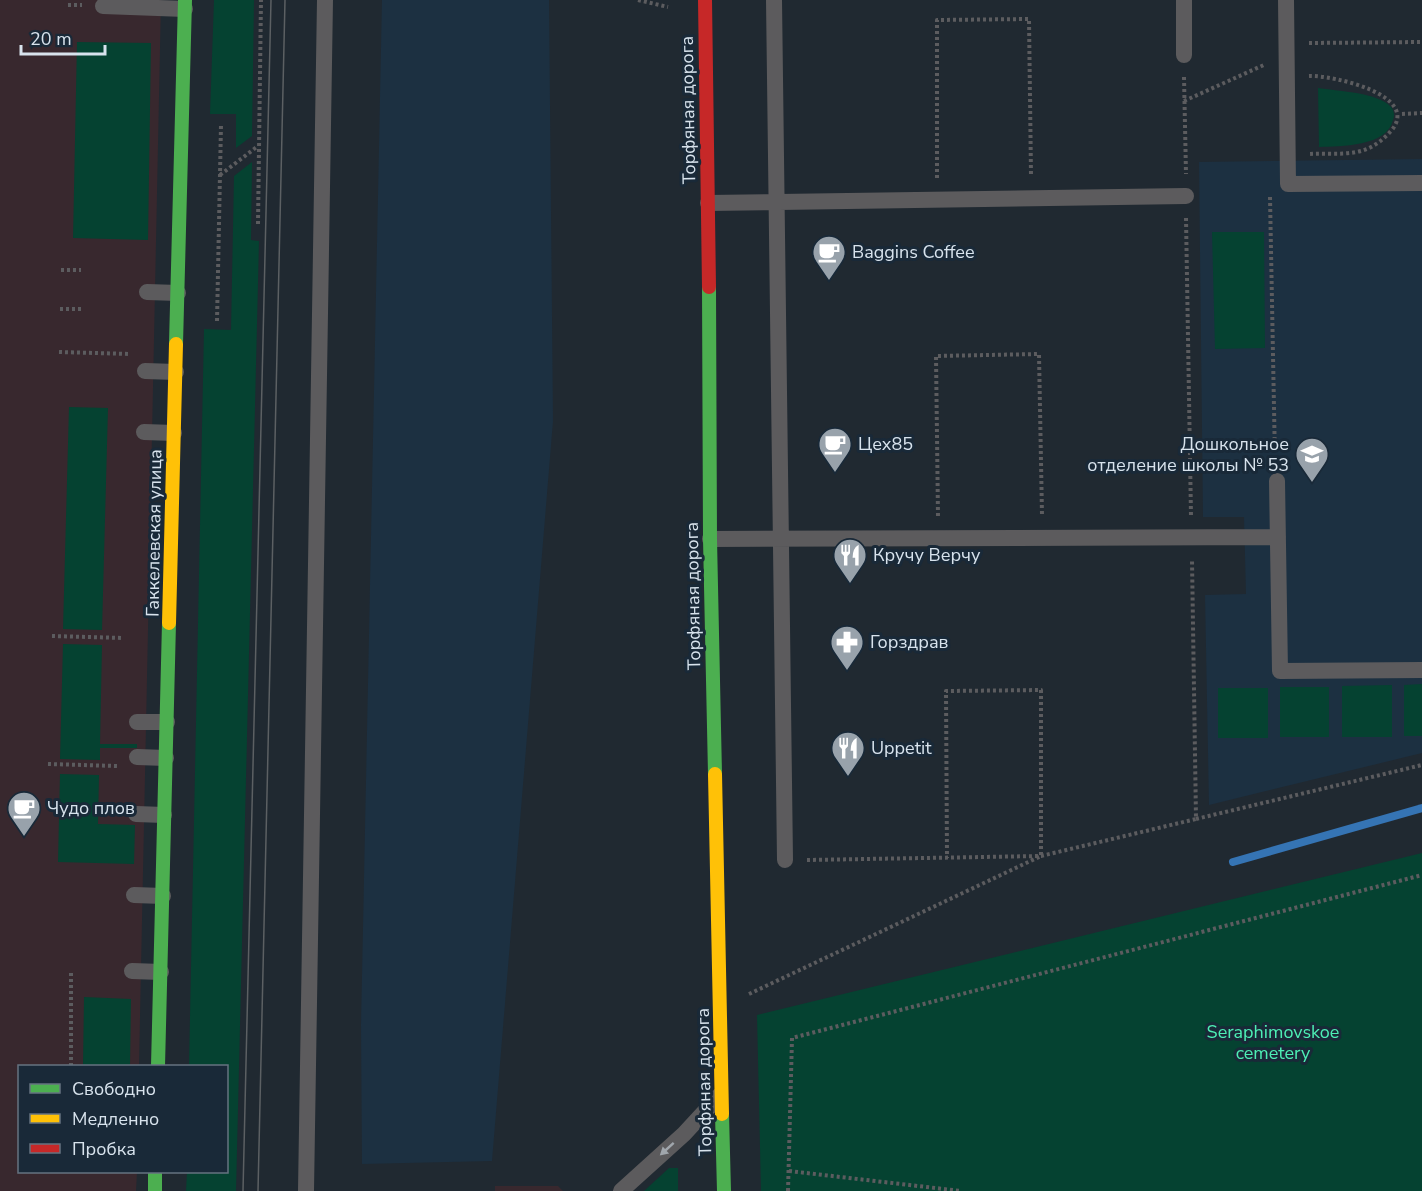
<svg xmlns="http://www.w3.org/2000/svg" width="1422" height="1191" viewBox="0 0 1422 1191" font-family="'Nunito Sans',sans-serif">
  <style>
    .commercial { fill: #38282e }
    .built { fill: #1c3041 }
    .green { fill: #054231 }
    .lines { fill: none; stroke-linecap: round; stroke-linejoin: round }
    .stream { stroke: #3574b4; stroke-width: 8 }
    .path { stroke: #5c5c5f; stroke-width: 4; stroke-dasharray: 3 3; stroke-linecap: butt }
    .lane { stroke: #5c5b5d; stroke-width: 16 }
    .fast { stroke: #4caf50; stroke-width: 14 }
    .slow { stroke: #ffc107; stroke-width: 14 }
    .jam { stroke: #c62828; stroke-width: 14 }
    .tram { stroke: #5c6063; stroke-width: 1.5 }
    .oneway { fill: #a0a6ac }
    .labels { text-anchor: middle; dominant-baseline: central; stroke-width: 6; stroke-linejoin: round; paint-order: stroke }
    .street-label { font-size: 18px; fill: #d8e3ed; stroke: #192938 }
    .poi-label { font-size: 18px; fill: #d8e3ed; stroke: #192938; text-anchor: start }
    .park-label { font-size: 18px; fill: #4defb5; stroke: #192938 }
  </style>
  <rect width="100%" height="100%" fill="#202931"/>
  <path class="commercial" d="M0,0H161L139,1066H20V1172H137L136,1191H0Z
    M495,1186H558L563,1191H495Z"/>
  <path class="built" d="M382,0H549L553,421L492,1161L362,1164L361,1025Z
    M1422,159V753L1209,805L1205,595L1246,594L1244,517H1203L1199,162Z"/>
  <path class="green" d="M214,0H254L252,136L236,148V114H210Z
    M77,42L151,43L148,240L73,238Z
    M1318,88C1336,91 1378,92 1391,107C1394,110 1395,116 1393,120C1387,147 1340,146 1319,147Z
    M252,162L251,240L259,241L236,1191H186L187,1172H226V1066H189L204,329L231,330L234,176Z
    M1212,232H1264L1265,348L1215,349Z
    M69,407L108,408L102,630L63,629Z
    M63,644L102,645L100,744H137V748H100V760L60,759Z
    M1422,684V736H1404V685Z
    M1392,685V737H1342V686Z
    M1280,687H1329V737H1280Z
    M1218,688H1268V738H1218Z
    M60,774L99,775L98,824L135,825L134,864L58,862Z
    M1422,853V1191H761L757,1015Z
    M84,997L131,999L130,1066H83Z
    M669,1168H678V1191H644Z"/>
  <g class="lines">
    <path class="stream" d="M1233,862L1422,808"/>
    <path class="path" d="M638,0L668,7
      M68,5H82
      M1309,43L1422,42
      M1309,76C1332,75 1422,95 1391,131C1382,141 1370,150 1356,152C1341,155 1324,153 1309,154
      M1184,77L1186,174
      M1184,101L1266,64
      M1402,114L1422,113
      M220,175L258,146
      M937,178V20L1029,19L1031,175
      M1270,197L1275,460
      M1186,218L1191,516
      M258,224L261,0
      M61,270H81
      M60,309H81
      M217,321L221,125
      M59,352L130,354
      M1190,450L1274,449
      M938,516L936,356L1039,354L1042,515
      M52,636L123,638
      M48,764L117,766
      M1196,819L1422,765
      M807,860L1041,856L1196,819L1192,560
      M749,994L1041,856V690L946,691L947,858
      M71,1066V970
      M789,1171L961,1191
      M788,1191L792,1038L1422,875"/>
    <path class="lane" d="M774,0L785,860
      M1286,0L1288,184L1422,183
      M103,6L185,9
      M1184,55V0
      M708,203L1186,196
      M147,292L178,293
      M145,371L176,372
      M144,432L174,433
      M1277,481L1280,671L1422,670
      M710,539L1278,537
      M137,722H167
      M137,757L166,758
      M136,814L164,815
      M134,895L163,896
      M132,971L161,972
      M306,1191L325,0
      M621,1191L684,1134L720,1095"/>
    <path class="fast" d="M709,287L710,539L715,774
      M176,344L185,0
      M158,1066L169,623
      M722,1114L724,1191
      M155,1172V1191"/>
    <path class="slow" d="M169,623L176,344
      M715,774L722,1114"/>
    <path class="jam" d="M705,0L709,287"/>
    <path class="tram" d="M243,1191L271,0
      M258,1191L285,0"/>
  </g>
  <defs><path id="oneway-solid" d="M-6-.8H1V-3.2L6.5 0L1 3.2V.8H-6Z" transform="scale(1.5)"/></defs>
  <use class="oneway" href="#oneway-solid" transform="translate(667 1149) rotate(138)"/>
  <defs>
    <symbol id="cafe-pin" viewBox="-11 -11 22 30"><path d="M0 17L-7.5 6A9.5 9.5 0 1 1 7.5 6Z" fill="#98a2ab" stroke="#192938"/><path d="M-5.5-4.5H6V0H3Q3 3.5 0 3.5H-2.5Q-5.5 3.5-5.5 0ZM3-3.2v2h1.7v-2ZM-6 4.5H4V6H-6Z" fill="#fff"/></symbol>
    <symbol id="school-pin" viewBox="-11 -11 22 30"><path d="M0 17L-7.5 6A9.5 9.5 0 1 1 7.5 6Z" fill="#98a2ab" stroke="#192938"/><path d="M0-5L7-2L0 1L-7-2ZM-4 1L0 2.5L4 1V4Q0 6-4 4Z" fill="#fff"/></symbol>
    <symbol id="restaurant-pin" viewBox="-11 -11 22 30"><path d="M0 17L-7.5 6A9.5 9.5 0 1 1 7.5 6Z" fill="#98a2ab" stroke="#192938"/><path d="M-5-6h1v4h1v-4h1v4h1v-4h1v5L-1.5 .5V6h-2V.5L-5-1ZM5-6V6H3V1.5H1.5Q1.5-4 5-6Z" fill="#fff"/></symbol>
    <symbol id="pharmacy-pin" viewBox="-11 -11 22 30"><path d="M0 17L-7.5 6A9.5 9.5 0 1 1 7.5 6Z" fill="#98a2ab" stroke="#192938"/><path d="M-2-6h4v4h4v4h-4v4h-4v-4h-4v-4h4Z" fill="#fff"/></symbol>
  </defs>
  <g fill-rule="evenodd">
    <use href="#cafe-pin" x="810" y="233" width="38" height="52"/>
    <use href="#cafe-pin" x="816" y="425" width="38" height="52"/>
    <use href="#school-pin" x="1293" y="435" width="38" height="52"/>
    <use href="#restaurant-pin" x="831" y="536" width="38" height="52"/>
    <use href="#pharmacy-pin" x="828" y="623" width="38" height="52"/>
    <use href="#restaurant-pin" x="829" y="729" width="38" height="52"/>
    <use href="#cafe-pin" x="5" y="789" width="38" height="52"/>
  </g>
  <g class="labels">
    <g class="street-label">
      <text transform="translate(688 110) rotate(-91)">Торфяная дорога</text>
      <text transform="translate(154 533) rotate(-89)">Гаккелевская улица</text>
      <text transform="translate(693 596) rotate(-91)">Торфяная дорога</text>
      <text transform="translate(704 1082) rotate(-91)">Торфяная дорога</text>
    </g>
    <g class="poi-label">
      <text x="852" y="252">Baggins Coffee</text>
      <text x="858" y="444">Цех85</text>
      <text x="1289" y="444" text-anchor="end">Дошкольное<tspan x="1289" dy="21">отделение школы № 53</tspan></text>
      <text x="873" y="555">Кручу Верчу</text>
      <text x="870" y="642">Горздрав</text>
      <text x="871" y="748">Uppetit</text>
      <text x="47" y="808">Чудо плов</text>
    </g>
    <g class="park-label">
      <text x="1273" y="1032">Seraphimovskoe<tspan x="1273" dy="21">cemetery</tspan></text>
    </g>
  </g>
  <rect x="18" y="1065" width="210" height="108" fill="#192938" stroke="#657380" stroke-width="1.5"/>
  <rect x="30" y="1084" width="30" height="9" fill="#4caf50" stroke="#657380" stroke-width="1.5"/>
  <text x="72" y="1095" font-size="18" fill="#d8e3ed">Свободно</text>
  <rect x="30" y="1114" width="30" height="9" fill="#ffc107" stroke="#657380" stroke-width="1.5"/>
  <text x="72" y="1125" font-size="18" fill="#d8e3ed">Медленно</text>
  <rect x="30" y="1144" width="30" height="9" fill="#c62828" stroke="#657380" stroke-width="1.5"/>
  <text x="72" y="1155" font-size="18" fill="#d8e3ed">Пробка</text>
  <path d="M21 45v9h84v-9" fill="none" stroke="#d8e3ed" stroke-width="3"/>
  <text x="30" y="45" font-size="18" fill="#d8e3ed" stroke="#192938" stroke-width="4.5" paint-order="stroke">20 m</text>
</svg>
